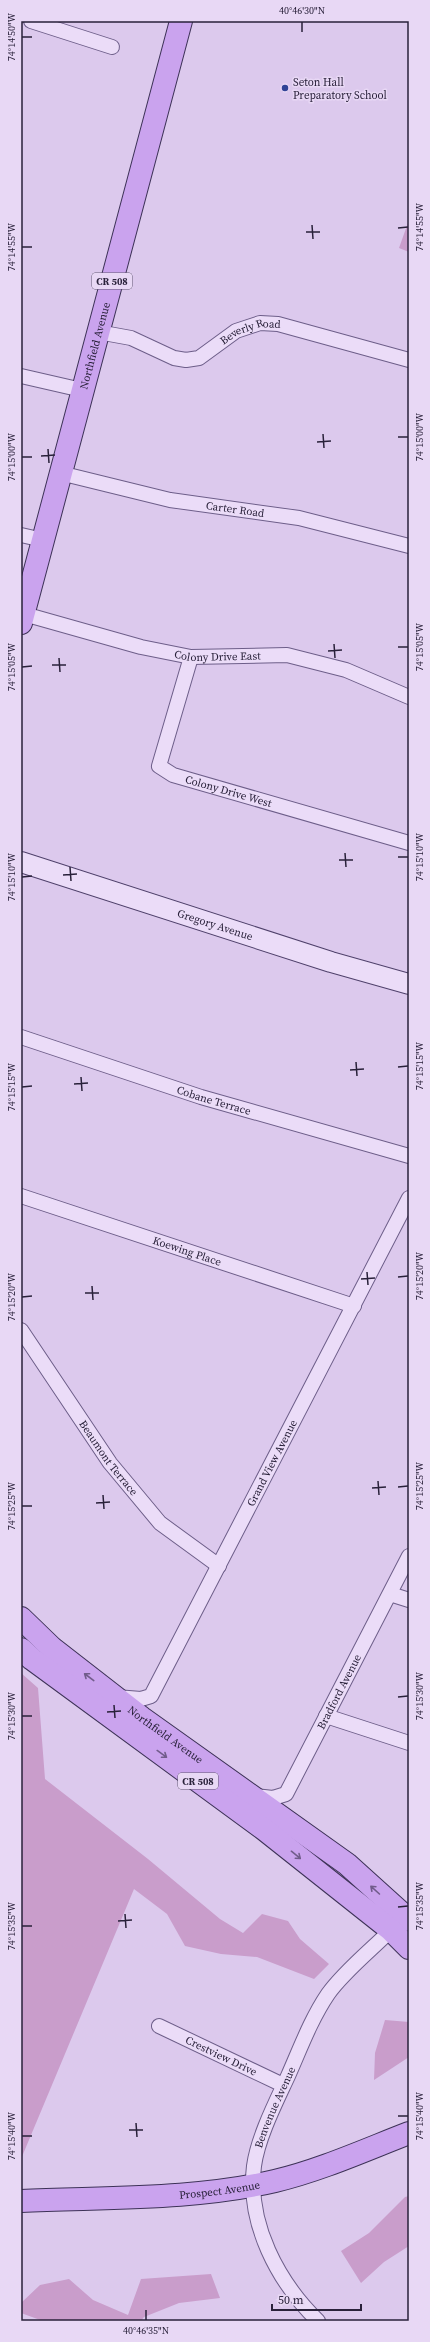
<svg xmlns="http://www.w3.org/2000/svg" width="430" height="2342" viewBox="0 0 430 2342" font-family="'Source Serif 4',serif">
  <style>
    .green { fill: #c99dcb }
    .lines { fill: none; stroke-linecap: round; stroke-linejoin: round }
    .street-casing { stroke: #6d5e89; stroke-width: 16 }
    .secondary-casing { stroke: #4f416b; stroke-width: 22 }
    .primary-casing { stroke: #3d3257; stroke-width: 24 }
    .street { stroke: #ebdcf8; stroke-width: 14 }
    .secondary { stroke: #ebdcf8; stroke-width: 20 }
    .primary { stroke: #caa3ee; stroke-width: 22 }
    .oneway { stroke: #715c8b }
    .ticks { fill: none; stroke: #29213a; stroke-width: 1.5 }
    .poi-dot { fill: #304396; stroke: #e8d8f5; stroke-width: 1.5 }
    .labels { text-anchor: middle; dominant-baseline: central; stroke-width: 3; stroke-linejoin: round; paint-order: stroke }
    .shield { fill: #e8d8f5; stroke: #625872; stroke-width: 1 }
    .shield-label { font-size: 10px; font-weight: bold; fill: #29213a }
    .poi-label { font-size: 11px; fill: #29213a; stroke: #e8d8f5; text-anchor: start }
    .street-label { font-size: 11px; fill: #29213a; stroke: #e8d8f5 }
    .neatline { fill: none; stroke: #29213a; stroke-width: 1.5 }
    .ticks-label { font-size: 10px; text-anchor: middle; fill: #29213a }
  </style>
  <rect width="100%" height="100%" fill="#dcc9ed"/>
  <path class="green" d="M409,220V252L399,248Z
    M21,1673L38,1688L45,1779L148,1859L220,1919L243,1933L262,1914L288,1921L300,1939L329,1964L314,1979L257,1957L221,1954L185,1946L167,1914L134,1889L21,2159Z
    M385,2020L409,2022V2057L374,2080L375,2053Z
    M409,2196V2246L384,2262L361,2283L341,2251L369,2233L405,2197Z
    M211,2274L220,2298L179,2303L144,2317L141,2321H43L21,2313V2303L40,2285L69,2279L93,2300L128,2315L141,2279Z"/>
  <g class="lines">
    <defs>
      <g id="street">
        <path d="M31,21L112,47"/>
        <path id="s1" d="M98,332L131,338L174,358L186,360L199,358L236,331L260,323L278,324L409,360"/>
        <path d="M21,376L82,390"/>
        <path id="s2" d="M60,473L170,500L299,518L409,546"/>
        <path d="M21,535L43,540"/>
        <path id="s3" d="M24,614L141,647L191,657L287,655L346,670L409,697"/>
        <path id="s4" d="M191,657L159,766L173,775L409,843"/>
        <path id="s5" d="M21,1037L201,1097L409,1156"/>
        <path id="s6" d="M21,1196L354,1306"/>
        <path id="s7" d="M21,1330L110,1463L160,1523L219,1566"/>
        <path d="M390,1594L409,1600"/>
        <path id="s8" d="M116,1697L141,1699L151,1696L409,1198"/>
        <path d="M326,1716L409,1743"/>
        <path id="s9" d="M255,1796L273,1798L286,1794L409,1556"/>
        <path id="s10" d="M159,2026L283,2085"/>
        <path id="s11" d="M318,2321C278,2282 247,2224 254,2166C258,2137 276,2102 288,2076C300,2049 311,2019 328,1994C345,1970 375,1947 396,1925"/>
      </g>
      <g id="secondary">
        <path id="s12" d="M21,862L331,962L409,984"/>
      </g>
      <g id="primary">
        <path id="s13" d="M21,623L181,21"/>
        <path id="s14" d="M21,1618L52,1648L142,1718L347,1864L409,1920"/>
        <path d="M21,1649L32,1659L265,1830L391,1930L409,1948"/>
        <path id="s15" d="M21,2201C104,2197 194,2200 275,2181C321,2170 365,2150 409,2133"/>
      </g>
    </defs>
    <use href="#street" class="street-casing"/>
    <use href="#secondary" class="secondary-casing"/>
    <use href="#primary" class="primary-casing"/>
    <use href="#street" class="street"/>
    <use href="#secondary" class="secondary"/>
    <use href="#primary" class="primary"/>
  </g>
  <defs><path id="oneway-shaft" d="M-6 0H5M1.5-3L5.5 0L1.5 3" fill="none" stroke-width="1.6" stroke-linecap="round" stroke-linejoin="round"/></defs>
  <g class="oneway">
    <use href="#oneway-shaft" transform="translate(89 1677) rotate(-143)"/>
    <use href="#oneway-shaft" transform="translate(162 1754) rotate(36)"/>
    <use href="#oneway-shaft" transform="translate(296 1855) rotate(39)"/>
    <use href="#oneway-shaft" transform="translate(375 1890) rotate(-138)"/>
  </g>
  <path class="ticks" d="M302,22V32M22,37H32M312,225L313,239M398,228L408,227M306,232H320M22,247H32M323,434L324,448M398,437H408M317,442L331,441M48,449L49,463M41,456L55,455M22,457H32M334,644L335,658M398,647H408M328,651L342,650M59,658L60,672M52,665H66M22,667L32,666M345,853L346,867M398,857H408M339,860H353M70,867L71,881M63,875L77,874M22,877L32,876M356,1062L357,1076M398,1067L408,1066M350,1070L364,1069M81,1077L82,1091M74,1084L88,1083M22,1087L32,1086M367,1272L368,1285M398,1277L408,1276M361,1279L375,1278M92,1286L93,1300M85,1293H99M22,1297L32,1296M378,1481L379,1495M398,1487L408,1486M372,1488L386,1487M103,1495L104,1509M96,1503L110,1502M22,1506H32M398,1697L408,1696M114,1705L115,1718M107,1712L121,1711M22,1716H32M398,1907L408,1906M125,1914L126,1928M118,1921L132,1920M22,1926H32M398,2116H408M136,2123L137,2137M129,2130H143M22,2136H32M146,2310V2320"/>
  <circle class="poi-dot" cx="285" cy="88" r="4"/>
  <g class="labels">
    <g class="shield">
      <rect x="92" y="273" width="40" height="16" rx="3"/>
      <rect x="178" y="1773" width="40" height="16" rx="3"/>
    </g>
    <g class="shield-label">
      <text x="112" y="281">CR 508</text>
      <text x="198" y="1781">CR 508</text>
    </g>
    <g class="poi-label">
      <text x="293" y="82">Seton Hall<tspan x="293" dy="13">Preparatory School</tspan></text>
    </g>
    <g class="street-label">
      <text stroke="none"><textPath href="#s1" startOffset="166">Beverly Road</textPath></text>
      <text stroke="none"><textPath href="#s13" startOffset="287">Northfield Avenue</textPath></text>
      <text stroke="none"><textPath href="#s2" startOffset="179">Carter Road</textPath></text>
      <text stroke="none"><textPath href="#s3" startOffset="199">Colony Drive East</textPath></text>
      <text stroke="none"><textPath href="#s4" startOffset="188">Colony Drive West</textPath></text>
      <text stroke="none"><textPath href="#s12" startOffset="204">Gregory Avenue</textPath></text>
      <text stroke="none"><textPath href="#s5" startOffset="203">Cobane Terrace</textPath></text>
      <text stroke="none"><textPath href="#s6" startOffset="175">Koewing Place</textPath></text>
      <text stroke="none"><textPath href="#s7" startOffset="155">Beaumont Terrace</textPath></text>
      <text stroke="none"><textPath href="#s8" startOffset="298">Grand View Avenue</textPath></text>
      <text stroke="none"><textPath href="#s9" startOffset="147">Bradford Avenue</textPath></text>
      <text stroke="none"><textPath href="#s14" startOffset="186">Northfield Avenue</textPath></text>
      <text stroke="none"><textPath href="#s10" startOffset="69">Crestview Drive</textPath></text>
      <text stroke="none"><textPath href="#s11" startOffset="236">Benvenue Avenue</textPath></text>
      <text stroke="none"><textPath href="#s15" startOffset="199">Prospect Avenue</textPath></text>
    </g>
  </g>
  <rect width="430" height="2342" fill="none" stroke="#e8d8f5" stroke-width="44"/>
  <path d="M272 2304v6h89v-6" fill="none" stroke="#29213a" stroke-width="2"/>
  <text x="278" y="2304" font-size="12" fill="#29213a" stroke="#e8d8f5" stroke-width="3" paint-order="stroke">50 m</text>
  <rect x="22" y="22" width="386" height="2298" class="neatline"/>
  <g class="ticks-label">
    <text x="302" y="14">40°46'30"N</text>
    <text transform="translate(11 37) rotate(-90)" y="4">74°14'50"W</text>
    <text transform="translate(419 227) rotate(-90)" y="4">74°14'55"W</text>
    <text transform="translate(11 247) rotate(-90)" y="4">74°14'55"W</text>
    <text transform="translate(419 437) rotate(-90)" y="4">74°15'00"W</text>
    <text transform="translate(11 457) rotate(-90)" y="4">74°15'00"W</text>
    <text transform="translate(419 647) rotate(-90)" y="4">74°15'05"W</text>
    <text transform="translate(11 667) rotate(-90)" y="4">74°15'05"W</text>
    <text transform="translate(419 857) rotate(-90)" y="4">74°15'10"W</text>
    <text transform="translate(11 877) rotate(-90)" y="4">74°15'10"W</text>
    <text transform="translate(419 1066) rotate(-90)" y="4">74°15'15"W</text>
    <text transform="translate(11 1087) rotate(-90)" y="4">74°15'15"W</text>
    <text transform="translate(419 1276) rotate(-90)" y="4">74°15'20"W</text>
    <text transform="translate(11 1297) rotate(-90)" y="4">74°15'20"W</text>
    <text transform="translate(419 1486) rotate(-90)" y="4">74°15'25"W</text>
    <text transform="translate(11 1506) rotate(-90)" y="4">74°15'25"W</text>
    <text transform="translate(419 1696) rotate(-90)" y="4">74°15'30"W</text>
    <text transform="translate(11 1716) rotate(-90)" y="4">74°15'30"W</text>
    <text transform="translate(419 1906) rotate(-90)" y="4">74°15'35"W</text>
    <text transform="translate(11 1926) rotate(-90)" y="4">74°15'35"W</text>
    <text transform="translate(419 2116) rotate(-90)" y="4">74°15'40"W</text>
    <text transform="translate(11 2136) rotate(-90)" y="4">74°15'40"W</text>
    <text x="146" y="2334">40°46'35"N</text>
  </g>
</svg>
